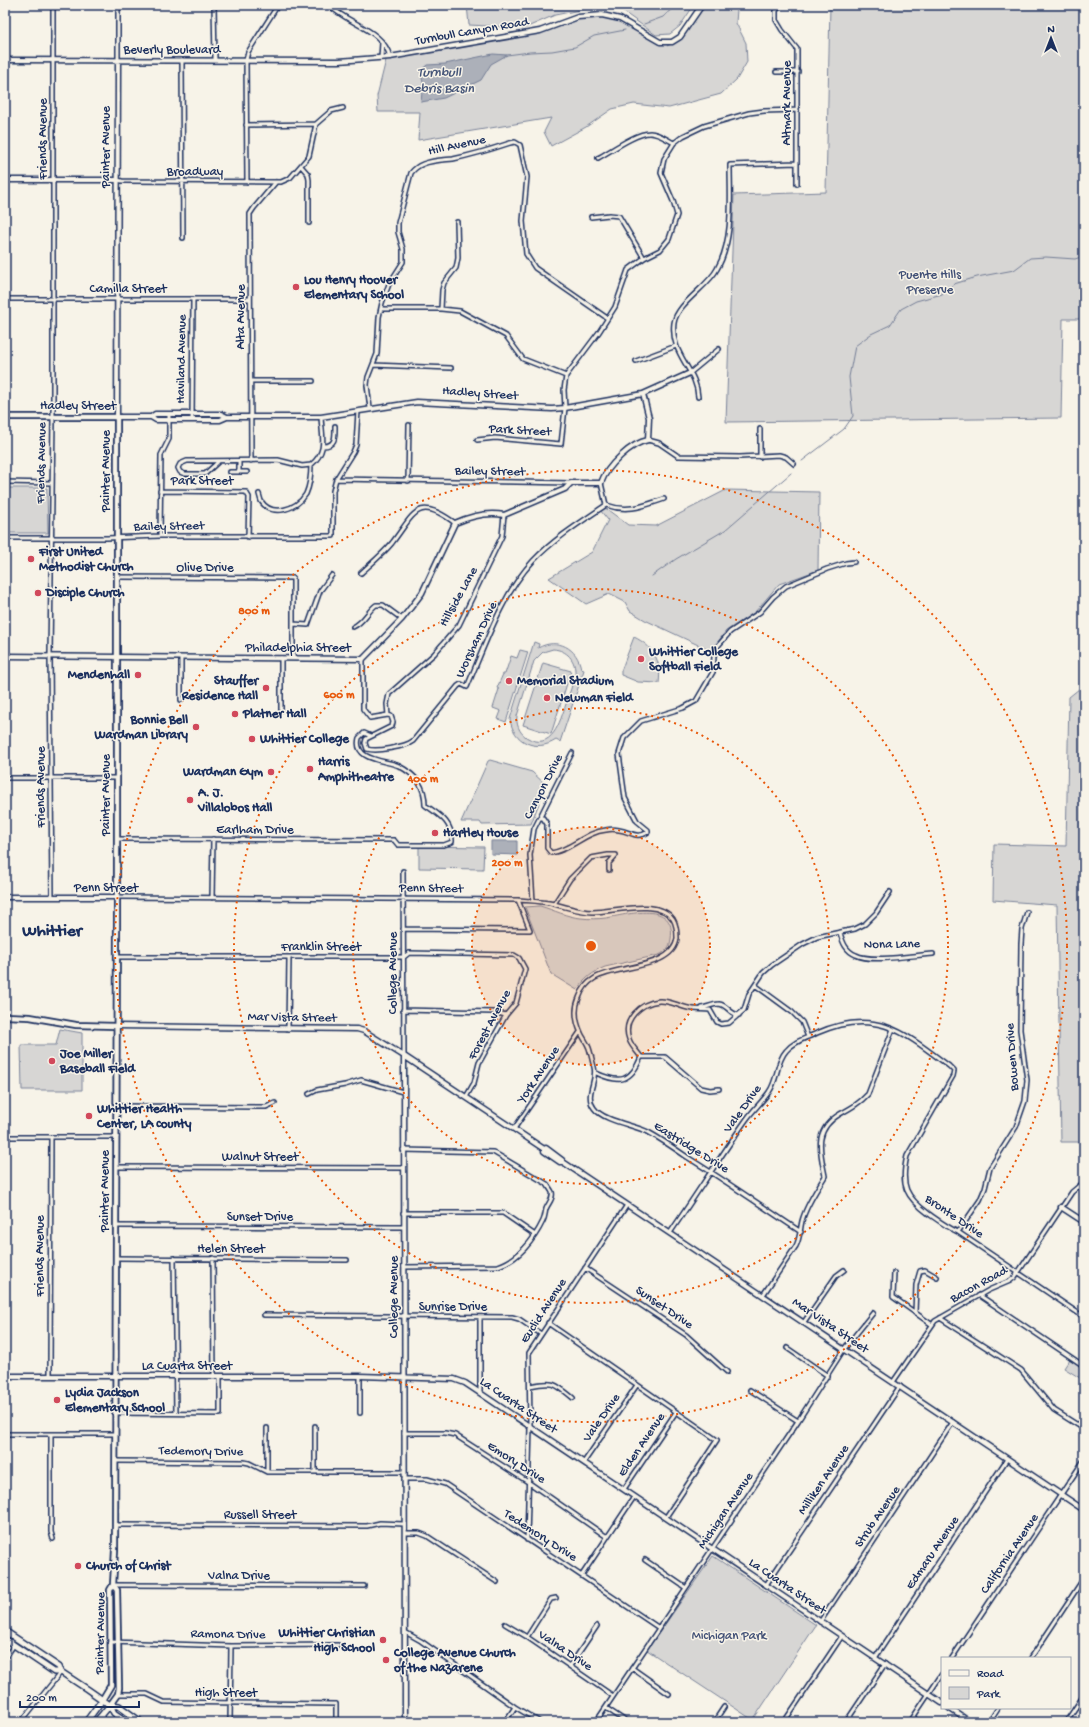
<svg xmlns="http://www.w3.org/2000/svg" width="1089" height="1727" viewBox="0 0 1089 1727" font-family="'Gochi Hand',sans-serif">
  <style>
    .green { fill: #d7d6d4; stroke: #798299; fill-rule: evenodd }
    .water { fill: #acb0b9; stroke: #727c95 }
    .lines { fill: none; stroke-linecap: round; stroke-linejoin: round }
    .stream { stroke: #727c95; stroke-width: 1 }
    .minor-casing { stroke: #1b2f5e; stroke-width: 6 }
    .tertiary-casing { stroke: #1b2f5e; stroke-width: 7 }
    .secondary-casing { stroke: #1b2f5e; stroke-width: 8 }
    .primary-casing { stroke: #1b2f5e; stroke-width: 8 }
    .minor { stroke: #f7f3e8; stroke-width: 3 }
    .tertiary { stroke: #f7f3e8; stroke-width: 4 }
    .secondary { stroke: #f7f3e8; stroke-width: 4.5 }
    .primary { stroke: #f7f3e8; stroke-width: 5 }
    .ring { fill: none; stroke: #e8590c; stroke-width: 2; stroke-dasharray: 2 4 }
    .poi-dot { fill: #d1495b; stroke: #f7f3e8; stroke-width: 1.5 }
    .labels { text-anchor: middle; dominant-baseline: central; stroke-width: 3; stroke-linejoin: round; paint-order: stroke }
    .street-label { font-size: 13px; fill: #1b2f5e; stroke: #f7f3e8 }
    .park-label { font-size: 13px; fill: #415076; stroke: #f7f3e8 }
    .poi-label { font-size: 13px; font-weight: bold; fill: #1b2f5e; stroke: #f7f3e8; text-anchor: start }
    .water-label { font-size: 14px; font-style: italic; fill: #465679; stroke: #f7f3e8 }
    .district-label { font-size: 17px; font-weight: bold; fill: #1b2f5e; stroke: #f7f3e8 }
    .centre { fill: #e8590c; stroke: #f7f3e8; stroke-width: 2 }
    .ring-label { font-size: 12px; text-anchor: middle; font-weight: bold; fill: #e8590c; stroke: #f7f3e8; stroke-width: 3; stroke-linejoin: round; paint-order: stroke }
  </style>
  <rect width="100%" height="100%" fill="#f7f3e8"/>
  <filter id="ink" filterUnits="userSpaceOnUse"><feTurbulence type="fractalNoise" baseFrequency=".025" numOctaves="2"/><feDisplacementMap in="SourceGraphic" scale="8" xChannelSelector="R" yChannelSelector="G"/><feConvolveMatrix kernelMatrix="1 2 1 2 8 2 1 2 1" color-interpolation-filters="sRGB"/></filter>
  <g filter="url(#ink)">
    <path class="green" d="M467,5H694L680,26L670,34L656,35L618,8L595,7L555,15L525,28L469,25Z
      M705,5H738L737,9L736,23L746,43L747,62L737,79L721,94L669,108L634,104L612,109L586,127L551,146L544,132L551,118L418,140L420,112H378L377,96L387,56L533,33L586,16L615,17L652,39L670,42L667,46L681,40Z
      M830,5H1084V319H1063L1061,418L726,422L734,195L826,192Z
      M5,488H47L48,533H5Z
      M726,490L819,492L818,570L779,584L755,612L726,631L711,651L645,620L630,611L625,602L609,594L586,604L549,578L592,552L608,520L600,510L604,507L628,525L656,526Z
      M634,637C653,646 662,661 659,683L638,682L621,675V671Z
      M534,642L539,644L538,648C557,637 578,648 581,669L584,670L560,742L556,740C536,753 513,742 510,719ZM553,649C567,650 576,660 575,674C573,684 569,694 566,704C560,721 552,753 526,737C519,732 516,724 517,716L534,661L543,652Z
      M520,650L528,652L506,722L498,719L501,711L493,708L499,689L497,688L503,674H505L511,656L517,658Z
      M543,663L571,671L551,734L523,725Z
      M1084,685V1142H1061L1057,905L993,900L994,844L1066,846L1069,697Z
      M490,760L532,772L546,785L531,824L482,825L480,822H461L488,761Z
      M419,846L484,847L483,869L419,868Z
      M540,906C554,910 567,917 581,918C589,919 598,919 606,918C626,915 677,899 671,939C670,947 666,952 659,955L605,967C593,972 584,979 577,990L551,974L525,907Z
      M60,1029L82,1033V1090H22L21,1045H56Z
      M1070,1359L1084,1369L1080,1378L1064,1368Z
      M713,1556L816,1625L753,1720L647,1650Z"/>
    <path class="water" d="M493,54L507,55L491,64L481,80L444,98L421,102L423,82L420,71L427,65L445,64Z
      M491,841H517V855L491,854Z"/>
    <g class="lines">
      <path class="stream" d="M644,24L663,17L676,5
        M507,55L530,52L552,51L575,47L594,36L625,30
        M802,461L844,429L853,416L849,377L855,346L871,334L890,325L901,309L916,301L942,294L954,284L977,277L1014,270L1030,258L1046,257L1075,259L1084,256
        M652,576L676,559L725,530L791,473"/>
      <defs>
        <path id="minor" d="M214,5L215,60
          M329,5C347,24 383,29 390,57
          M780,5L776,11V20L782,30L797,49V184
          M381,58L382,42
          M118,60V5
          M182,60L183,238
          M776,72H798
          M246,125L316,124
          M598,158C611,151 636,133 650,133C658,133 666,139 674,143
          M301,166L308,174L309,180V223
          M117,180L122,181L281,182L290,178L309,156L316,124L331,111L343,108
          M247,182L246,60L248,52L278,5
          M591,217L609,215L619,216L644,258
          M5,299H250
          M381,309H441L460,311L506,336L523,359L566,376
          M441,309L442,290L444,283L456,268L458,258L457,222
          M636,361L676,346
          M373,365L451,368
          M690,373L719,349
          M251,381H313
          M698,397C697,369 670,355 674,323C677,303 708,287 717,269C734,240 730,197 730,165L797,163
          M370,408L367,385L368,377L377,354L379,317L382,303L389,284L403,262V249L398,232V223L411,173C414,169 418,166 423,164C433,160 443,160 453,159C472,155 492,149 510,143L515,142L520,145L527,177L523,221L526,254L535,268L607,318
          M192,420L193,299
          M477,440L495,438L561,444L565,408L564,390L566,376L599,332L615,307L628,270L644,258L660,250L669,239L677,215L673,201L661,173L664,159L674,143L683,136L704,126L749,113L764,111L797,110
          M648,440L659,443L678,456L740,457L779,455L786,457L794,464
          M323,446C336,446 335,437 335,426
          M760,457V429
          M239,461V472
          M251,461L250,214L254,208L276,182
          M218,462L205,474H185L180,472L178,468L180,464L187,461L278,460L302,466L311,465
          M311,465C328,451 322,437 321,417
          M230,472H247
          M336,479L570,483
          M408,481L409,425
          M5,482L51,483
          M160,491L246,492L249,497L248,537
          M259,494L261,501C272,518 297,509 306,494C310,485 311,475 311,465
          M606,505C628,513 643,506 664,499
          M160,536L161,455L169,439V414
          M5,538H107L160,536H333V491L336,479L353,452L356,445L358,411
          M361,573C372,563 383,554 392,543C415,513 417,495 455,523
          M117,577L293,578V658
          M293,624L308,625L320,591L332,575
          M353,627C364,622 367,612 376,605H383L402,619
          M181,658V700
          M281,658V710
          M363,659V709L370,718L388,715
          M388,715L391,716L393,722L392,726L366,739L365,743L367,749C377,752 405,747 413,741L458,686L461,684L467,687C485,645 502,594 533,561C554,539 581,522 606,505L601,483
          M388,715L387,704L389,694L434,654L459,625L502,536L504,515
          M5,778H117
          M540,818H543L547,824V848L551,853C572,850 585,832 606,830C610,829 615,829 619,830C630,831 636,840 648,832V830L637,821L625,798L619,754L624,738L641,721L683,708L696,701L713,672L714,656L717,647L730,632L760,612L773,597L786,586L827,569L846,563L854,562
          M117,839L394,840L398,845H444L452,842C453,822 439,815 425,805C425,786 416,775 399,766C386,760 353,761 359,738L364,733L371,736
          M403,871L404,1056
          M52,897L50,656L53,418V5
          M117,897L518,900C530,901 542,901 554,904C567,907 579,912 593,912C614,912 658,898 673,919C676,924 677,931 677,938C674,969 617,965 595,978C588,982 582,989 579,998C574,1009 576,1022 581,1033C583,1038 587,1042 589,1048C591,1054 592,1060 594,1067C598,1081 584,1094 594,1108C603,1121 634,1125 648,1132C661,1139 674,1148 687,1157C726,1181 763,1207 801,1232
          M212,898L213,839
          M533,901L530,855L534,829L572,753
          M554,904L570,879L591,858L608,855H616L609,863V870
          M403,929L530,930L518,900
          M840,933C843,943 846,951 856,955C871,963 915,955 933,954
          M117,957H404L409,953L514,955L519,958L525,969L516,1003L506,1015L479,1063L474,1083L466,1097
          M755,985L792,1012L802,1022L808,1037
          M702,1008C707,1007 714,1004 719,1004C728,1005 729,1014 739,1015
          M403,1010L493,1012L506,1015
          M288,1029L289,958
          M641,1057C637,1051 631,1046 629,1039C622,1020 640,1003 659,1001C669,1000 678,1006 688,1008C695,1010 703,1009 710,1010L717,1022L721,1024L729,1023L744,1010L749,994L763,973L772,965L803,944L817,937L855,929L865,924L876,913L890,892
          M641,1057H665L701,1088L710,1090L719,1089
          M596,1073C620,1084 631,1082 641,1057
          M309,1094L317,1090L345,1085L361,1080L403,1092
          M117,1106L266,1107L275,1103
          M514,1129L580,1032
          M5,1137H117
          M403,1150L493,1152L547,1184C548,1186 551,1190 552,1192C554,1199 548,1203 546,1209C545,1213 545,1217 543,1221C534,1240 518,1260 498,1266L404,1267
          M116,1167L403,1168
          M403,1213H503L535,1235
          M116,1226L404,1227
          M958,1232L980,1200L985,1188L990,1168L1016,1127L1025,1101L1027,1080L1020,1030L1021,944L1022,929L1027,912
          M670,1233C696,1195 720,1157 746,1120C753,1110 762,1102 769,1092C778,1080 776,1062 786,1051C794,1041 807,1038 817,1033C875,1007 904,1032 949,1066L954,1071L953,1076L907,1156C900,1186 906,1197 929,1214C939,1221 947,1227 958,1232L1084,1317
          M116,1258L347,1260
          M174,1258L176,1413
          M213,1258L214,1376
          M585,1268L686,1335L727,1372
          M894,1273L893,1297L931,1324
          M763,1295L796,1246C800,1238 800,1230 802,1221C806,1205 817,1190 825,1176C820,1151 813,1130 840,1114C851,1108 860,1103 868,1094L893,1029
          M979,1295L1084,1366
          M915,1313L916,1285L920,1271L925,1270L937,1277
          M264,1315L512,1317L519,1319L541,1334
          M480,1318V1393
          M940,1318L1021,1370L1054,1410L1084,1429
          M804,1322L836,1276L844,1270
          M548,1323L717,1440L666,1517
          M787,1348L828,1376
          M50,1376L51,1137
          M893,1382L935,1321L989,1290L1010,1281L1015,1277L1072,1192L1084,1182
          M530,1386C553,1381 555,1383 573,1398
          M750,1390L798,1421
          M115,1413L220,1414V1376
          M360,1413V1376
          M267,1428V1472
          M404,1433H445L455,1435L528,1482L607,1537
          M5,1434H115
          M51,1434V1532L53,1539
          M115,1461L244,1462L249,1463L267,1472H404
          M584,1462L637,1385
          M315,1472V1426
          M404,1479H427L445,1484L659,1628
          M624,1489L676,1412
          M115,1525L367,1526L380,1523L404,1524
          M405,1533H419L427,1536L497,1582
          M527,1540L530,1427L529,1353L627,1205
          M645,1560L686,1588
          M582,1575L634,1497
          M113,1585L364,1586
          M766,1585L900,1386
          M820,1622L953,1422
          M505,1624L527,1637L613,1696
          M405,1632L421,1641L515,1707L540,1722
          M527,1637L551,1599L556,1598
          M111,1642L231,1646L338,1645
          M5,1658L14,1645
          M875,1658L1007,1459
          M952,1658L1084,1460
          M1031,1658L1084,1578
          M570,1666L597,1626
          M632,1668L669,1694
          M118,1694H147L164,1702L336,1704V1722
          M606,1708L627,1722
          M21,1722L61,1672
          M230,1722L231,1646
          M505,1722L515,1707
          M596,1722L798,1421L844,1349L873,1313
          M714,1722L724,1707
          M784,1722L842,1636
          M846,1722L885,1664
          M910,1722L942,1674
          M989,1722L998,1708
          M1066,1722L1084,1695"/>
        <path id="tertiary" d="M5,60L339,61L390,57L540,31L578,17L602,15L620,19L660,42H672L680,37L702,5
          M118,60L117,417H151L155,414H221L227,417H321L417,402L552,409L565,408L643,394L690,373
          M5,180H117
          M151,417L156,420H220L227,417
          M5,656L363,659L402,619L422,593L455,523C471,516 487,512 504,515L565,489L571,483H601C607,466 631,443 648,440L649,418L643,394
          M5,897H117
          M116,1026L357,1029L364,1031L404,1056L544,1149V1151L560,1162H563L1084,1510
          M404,1056L405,1722
          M544,1149L546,1148L562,1160L563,1162
          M1061,1207L1084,1222
          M5,1376H360L454,1379L465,1383L480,1393L942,1703
          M949,1708L970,1722"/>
        <path id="secondary" d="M5,417H117V922L115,1550L113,1585L110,1590L111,1685L102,1700
          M5,1016L30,1017L76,1025L116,1026
          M110,1705L118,1694L119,1688L117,1590L113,1585"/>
        <path id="primary" d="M5,1631L59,1667L61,1672
          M5,1639L54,1672H61L87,1689L110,1705L114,1713L127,1722
          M110,1705L119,1706L141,1722
          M86,1722L102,1700
          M96,1722L110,1705"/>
      </defs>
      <use href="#minor" class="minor-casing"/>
      <use href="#tertiary" class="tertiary-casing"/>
      <use href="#secondary" class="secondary-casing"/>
      <use href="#primary" class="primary-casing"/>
      <use href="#minor" class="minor"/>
      <use href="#tertiary" class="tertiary"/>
      <use href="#secondary" class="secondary"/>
      <use href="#primary" class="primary"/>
    </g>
  </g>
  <circle cx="591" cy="946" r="119" fill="#e8590c" fill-opacity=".12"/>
  <g class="ring">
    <circle cx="591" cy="946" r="119"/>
    <circle cx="591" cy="946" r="238"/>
    <circle cx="591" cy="946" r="357"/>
    <circle cx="591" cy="946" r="476"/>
  </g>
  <g class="poi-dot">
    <circle cx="296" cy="287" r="4"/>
    <circle cx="31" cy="559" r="4"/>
    <circle cx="38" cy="593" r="4"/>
    <circle cx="641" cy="659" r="4"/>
    <circle cx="138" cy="675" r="4"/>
    <circle cx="509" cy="681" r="4"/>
    <circle cx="266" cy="688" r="4"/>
    <circle cx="547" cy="698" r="4"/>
    <circle cx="235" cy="714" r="4"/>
    <circle cx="196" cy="727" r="4"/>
    <circle cx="252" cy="739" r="4"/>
    <circle cx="310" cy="769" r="4"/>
    <circle cx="271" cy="772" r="4"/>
    <circle cx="190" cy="800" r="4"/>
    <circle cx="435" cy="833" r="4"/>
    <circle cx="52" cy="1061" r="4"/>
    <circle cx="89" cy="1116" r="4"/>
    <circle cx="57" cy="1400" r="4"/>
    <circle cx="78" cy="1566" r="4"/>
    <circle cx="383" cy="1640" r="4"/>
    <circle cx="386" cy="1660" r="4"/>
  </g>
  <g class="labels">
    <g class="street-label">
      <text transform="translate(472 32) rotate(-10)">Turnbull Canyon Road</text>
      <text x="172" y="50">Beverly Boulevard</text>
      <text transform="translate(787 103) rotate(-90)">Altmark Avenue</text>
      <text transform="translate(43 139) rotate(-90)">Friends Avenue</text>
      <text transform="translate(457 146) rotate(-12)">Hill Avenue</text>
      <text transform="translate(106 147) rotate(-90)">Painter Avenue</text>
      <text x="195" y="172">Broadway</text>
      <text x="128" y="289">Camilla Street</text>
      <text transform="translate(241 317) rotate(-90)">Alta Avenue</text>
      <text transform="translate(182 359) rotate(-89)">Haviland Avenue</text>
      <text transform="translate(480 394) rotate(4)">Hadley Street</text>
      <text x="78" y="406">Hadley Street</text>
      <text transform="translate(520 431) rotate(3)">Park Street</text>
      <text transform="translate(42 463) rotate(-89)">Friends Avenue</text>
      <text transform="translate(106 471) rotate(-90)">Painter Avenue</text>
      <text transform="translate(490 472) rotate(1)">Bailey Street</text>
      <text x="202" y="481">Park Street</text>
      <text transform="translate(169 527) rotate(-1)">Bailey Street</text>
      <text x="205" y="568">Olive Drive</text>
      <text transform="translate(459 597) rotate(-61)">Hillside Lane</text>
      <text transform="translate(477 640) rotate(-65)">Worsham Drive</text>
      <text x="298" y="648">Philadelphia Street</text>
      <text transform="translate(41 787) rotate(-90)">Friends Avenue</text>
      <text transform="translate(544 787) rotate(-63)">Canyon Drive</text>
      <text transform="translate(106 795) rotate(-90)">Painter Avenue</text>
      <text x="255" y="830">Earlham Drive</text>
      <text x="106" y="888">Penn Street</text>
      <text transform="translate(431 889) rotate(1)">Penn Street</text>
      <text transform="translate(892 945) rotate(-1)">Nona Lane</text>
      <text x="321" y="947">Franklin Street</text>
      <text transform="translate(393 973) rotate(-90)">College Avenue</text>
      <text transform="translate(292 1018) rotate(1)">Mar Vista Street</text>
      <text transform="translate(490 1025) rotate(-62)">Forest Avenue</text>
      <text transform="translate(1013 1057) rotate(-94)">Bowen Drive</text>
      <text transform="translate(539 1075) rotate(-56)">York Avenue</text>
      <text transform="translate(743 1109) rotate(-54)">Vale Drive</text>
      <text transform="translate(691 1148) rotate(32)">Eastridge Drive</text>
      <text x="260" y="1157">Walnut Street</text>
      <text transform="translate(105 1191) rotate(-90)">Painter Avenue</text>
      <text x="260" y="1217">Sunset Drive</text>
      <text transform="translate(954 1217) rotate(34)">Bronte Drive</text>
      <text x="231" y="1249">Helen Street</text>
      <text transform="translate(40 1256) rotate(-90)">Friends Avenue</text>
      <text transform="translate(979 1285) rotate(-29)">Bacon Road</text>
      <text transform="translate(394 1297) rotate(-90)">College Avenue</text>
      <text x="453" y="1307">Sunrise Drive</text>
      <text transform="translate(664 1308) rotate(34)">Sunset Drive</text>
      <text transform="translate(544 1311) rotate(-57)">Euclid Avenue</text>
      <text transform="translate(830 1326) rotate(34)">Mar Vista Street</text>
      <text x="187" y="1366">La Cuarta Street</text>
      <text transform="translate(518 1406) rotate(34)">La Cuarta Street</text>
      <text transform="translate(602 1418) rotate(-55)">Vale Drive</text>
      <text transform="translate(642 1445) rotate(-56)">Elden Avenue</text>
      <text transform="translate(201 1452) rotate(1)">Tedemory Drive</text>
      <text transform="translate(516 1463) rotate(33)">Emory Drive</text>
      <text transform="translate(824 1480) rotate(-56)">Milliken Avenue</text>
      <text transform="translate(726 1511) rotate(-56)">Michigan Avenue</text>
      <text x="260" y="1515">Russell Street</text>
      <text transform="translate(878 1517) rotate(-56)">Strub Avenue</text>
      <text transform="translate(540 1536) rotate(33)">Tedemory Drive</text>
      <text transform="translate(933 1553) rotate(-56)">Edmaru Avenue</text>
      <text transform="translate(1010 1554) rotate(-56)">California Avenue</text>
      <text x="239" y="1576">Valna Drive</text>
      <text transform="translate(787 1587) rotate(34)">La Cuarta Street</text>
      <text transform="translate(101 1633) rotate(-89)">Painter Avenue</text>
      <text transform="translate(228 1635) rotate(1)">Ramona Drive</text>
      <text transform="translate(565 1651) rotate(34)">Valna Drive</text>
      <text x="226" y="1693">High Street</text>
    </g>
    <g class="park-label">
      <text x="930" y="275">Puente Hills<tspan x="930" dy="15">Preserve</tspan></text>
      <text x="729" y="1636">Michigan Park</text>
    </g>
    <g class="poi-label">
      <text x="304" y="280">Lou Henry Hoover<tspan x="304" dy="15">Elementary School</tspan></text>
      <text x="39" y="552">First United<tspan x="39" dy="15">Methodist Church</tspan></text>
      <text x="46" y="593">Disciple Church</text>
      <text x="649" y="652">Whittier College<tspan x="649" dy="15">Softball Field</tspan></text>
      <text x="130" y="675" text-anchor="end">Mendenhall</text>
      <text x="258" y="681" text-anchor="end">Stauffer<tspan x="258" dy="15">Residence Hall</tspan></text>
      <text x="517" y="681">Memorial Stadium</text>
      <text x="555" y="698">Newman Field</text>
      <text x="243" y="714">Platner Hall</text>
      <text x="188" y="720" text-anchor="end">Bonnie Bell<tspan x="188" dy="15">Wardman Library</tspan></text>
      <text x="260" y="739">Whittier College</text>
      <text x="318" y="762">Harris<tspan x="318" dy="15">Amphitheatre</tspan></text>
      <text x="263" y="772" text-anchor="end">Wardman Gym</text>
      <text x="198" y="793">A. J.<tspan x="198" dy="15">Villalobos Hall</tspan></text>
      <text x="443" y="833">Hartley House</text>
      <text x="60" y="1054">Joe Miller<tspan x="60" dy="15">Baseball Field</tspan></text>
      <text x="97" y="1109">Whittier Health<tspan x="97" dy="15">Center, LA county</tspan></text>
      <text x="65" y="1393">Lydia Jackson<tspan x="65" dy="15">Elementary School</tspan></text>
      <text x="86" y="1566">Church of Christ</text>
      <text x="375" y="1633" text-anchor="end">Whittier Christian<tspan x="375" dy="15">High School</tspan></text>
      <text x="394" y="1653">College Avenue Church<tspan x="394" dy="15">of the Nazarene</tspan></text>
    </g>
    <g class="water-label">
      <text x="439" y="73">Turnbull<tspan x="439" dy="16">Debris Basin</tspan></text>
    </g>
    <g class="district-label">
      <text x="52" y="932">Whittier</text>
    </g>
  </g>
  <circle cx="591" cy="946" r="6" class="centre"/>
  <g class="ring-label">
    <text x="254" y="614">800 m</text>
    <text x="339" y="698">600 m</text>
    <text x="423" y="782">400 m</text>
    <text x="507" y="866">200 m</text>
  </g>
  <rect width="1089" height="1727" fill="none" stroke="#f7f3e8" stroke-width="20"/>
  <rect x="10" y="10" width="1069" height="1707" fill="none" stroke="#1b2f5e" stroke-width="1.5" filter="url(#ink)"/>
  <rect x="941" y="1657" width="130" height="52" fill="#f7f3e8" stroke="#9fa5b1"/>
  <rect x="949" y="1670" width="20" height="6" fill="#f7f3e8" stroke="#9fa5b1"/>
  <text x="977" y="1677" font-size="12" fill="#1b2f5e">Road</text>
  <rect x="949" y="1687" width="20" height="12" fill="#d7d6d4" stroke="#9fa5b1"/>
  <text x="977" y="1697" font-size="12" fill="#1b2f5e">Park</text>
  <g transform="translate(1051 38)" stroke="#f7f3e8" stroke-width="3" paint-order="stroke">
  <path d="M0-3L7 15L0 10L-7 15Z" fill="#1b2f5e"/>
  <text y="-6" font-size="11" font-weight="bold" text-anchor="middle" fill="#1b2f5e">N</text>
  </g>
  <path d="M20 1701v6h119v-6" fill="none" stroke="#1b2f5e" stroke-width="2"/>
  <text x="26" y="1701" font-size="12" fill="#1b2f5e" stroke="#f7f3e8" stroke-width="3" paint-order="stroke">200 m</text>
</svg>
